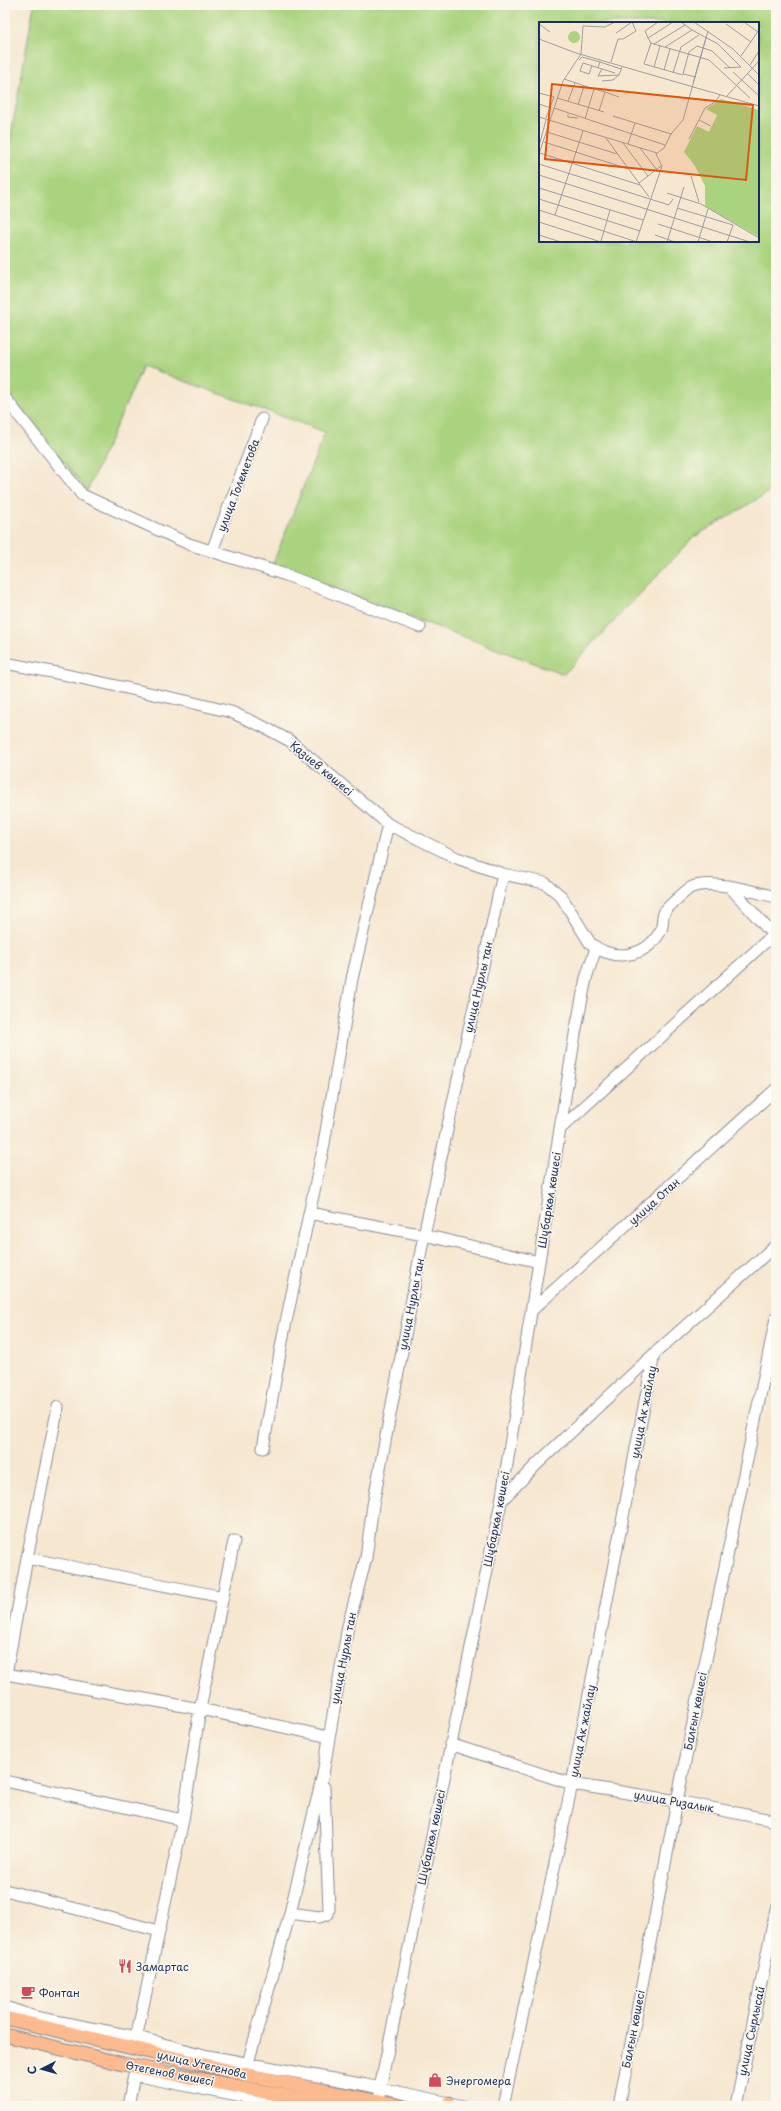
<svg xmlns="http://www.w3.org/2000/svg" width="781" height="2111" viewBox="0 0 781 2111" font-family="'Playpen Sans',sans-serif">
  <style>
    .green { fill: #aad37f; stroke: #62816e; fill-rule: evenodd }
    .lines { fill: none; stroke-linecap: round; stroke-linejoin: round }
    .minor-casing { stroke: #888b97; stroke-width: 13 }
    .major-casing { stroke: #888b97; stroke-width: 15 }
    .minor { stroke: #fff; stroke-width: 11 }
    .major { stroke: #fcba8e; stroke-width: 13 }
    .labels { text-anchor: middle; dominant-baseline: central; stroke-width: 3; stroke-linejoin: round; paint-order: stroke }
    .street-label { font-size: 11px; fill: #1b2f5e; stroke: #fbf7ec }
    .poi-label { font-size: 11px; fill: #1b2f5e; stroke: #fbf7ec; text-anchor: start }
    .inset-road { fill: none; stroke: #9e9da2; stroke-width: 1 }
    .view { fill: #de5710; fill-opacity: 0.15; stroke: #de5710; stroke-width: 2 }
    .inset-edge { fill: none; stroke: #1b2f5e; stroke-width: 2 }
  </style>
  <rect width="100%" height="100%" fill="#fbf7ec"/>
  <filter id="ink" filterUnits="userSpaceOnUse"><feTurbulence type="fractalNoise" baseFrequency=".025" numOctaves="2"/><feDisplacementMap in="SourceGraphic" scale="8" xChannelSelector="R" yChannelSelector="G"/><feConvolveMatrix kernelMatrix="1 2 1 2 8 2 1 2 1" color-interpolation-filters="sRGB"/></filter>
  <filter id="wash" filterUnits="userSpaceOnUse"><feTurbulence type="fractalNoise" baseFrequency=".012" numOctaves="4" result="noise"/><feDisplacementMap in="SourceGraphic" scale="16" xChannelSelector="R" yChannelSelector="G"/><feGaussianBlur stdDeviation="0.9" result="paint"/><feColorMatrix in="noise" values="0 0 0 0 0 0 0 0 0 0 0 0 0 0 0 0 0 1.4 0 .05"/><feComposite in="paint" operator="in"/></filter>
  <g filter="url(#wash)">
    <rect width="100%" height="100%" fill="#f6e7d0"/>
    <path class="green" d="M34,5H776V488L694,537L564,674L272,566L325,432L143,366L87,491L5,388V168ZM540,23H758V241H540Z"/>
  </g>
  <g filter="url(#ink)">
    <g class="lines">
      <defs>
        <path id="minor" d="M5,398L82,495L189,544L286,575L420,627
          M212,551L262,419
          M5,663L62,674L186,701L231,712L262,726L290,741L388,824L457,858L503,874L545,883L561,896L590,943C613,962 645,958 660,932C664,926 661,917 665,911C667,908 688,888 692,887C712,879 755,892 776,897
          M729,886L776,938
          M561,1128L773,935
          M309,1213L424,1235L539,1262
          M531,1311L776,1089
          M58,1407L27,1558L223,1597
          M263,1448L284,1331L323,1149L352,979L388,824
          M501,1501L537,1464L654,1354L776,1245
          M27,1558L6,1674L200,1709L329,1737
          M450,1744L572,1784L677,1801L776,1821
          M5,1781L183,1820
          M5,1890L159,1931
          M290,1913L319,1917L328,1914L329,1909L324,1787
          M5,2007L35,2017L137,2037L208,2056L366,2085L463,2106
          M134,2048L183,1820L200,1709L234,1541
          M248,2063L290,1913L323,1774L348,1626L366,1558L373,1505L424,1235L503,874
          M128,2106L134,2075L286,2106
          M380,2106V2088L501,1502L575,1034L586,978L596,948
          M503,2106L572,1784L654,1354
          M619,2106L677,1801L776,1318
          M736,2106L776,1909"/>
        <path id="major" d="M5,2018L248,2075L400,2106
          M5,2035L123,2064L336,2106
          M449,2106V2103"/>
      </defs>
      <use href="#minor" class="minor-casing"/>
      <use href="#major" class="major-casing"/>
      <use href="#minor" class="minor"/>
      <use href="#major" class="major"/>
    </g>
  </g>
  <defs>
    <symbol id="restaurant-bare" viewBox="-9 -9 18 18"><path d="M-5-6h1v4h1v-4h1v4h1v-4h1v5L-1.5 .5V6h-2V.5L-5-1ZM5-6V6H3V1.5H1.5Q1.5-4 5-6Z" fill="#d1495b" stroke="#fbf7ec" stroke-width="2.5" paint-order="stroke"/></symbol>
    <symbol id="cafe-bare" viewBox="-9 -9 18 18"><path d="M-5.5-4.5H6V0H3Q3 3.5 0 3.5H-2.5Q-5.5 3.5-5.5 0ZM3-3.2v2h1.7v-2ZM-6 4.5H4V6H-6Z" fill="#d1495b" stroke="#fbf7ec" stroke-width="2.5" paint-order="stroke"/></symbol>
    <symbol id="shop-bare" viewBox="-9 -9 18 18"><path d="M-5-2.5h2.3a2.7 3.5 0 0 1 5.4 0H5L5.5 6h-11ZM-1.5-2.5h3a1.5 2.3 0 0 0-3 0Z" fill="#d1495b" stroke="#fbf7ec" stroke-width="2.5" paint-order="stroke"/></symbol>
  </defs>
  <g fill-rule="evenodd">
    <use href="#restaurant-bare" x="115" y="1956" width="20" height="20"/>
    <use href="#cafe-bare" x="18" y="1982" width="20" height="20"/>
    <use href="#shop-bare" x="425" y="2070" width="20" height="20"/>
  </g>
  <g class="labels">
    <g class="street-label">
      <text transform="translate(238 485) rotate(-69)">улица Толеметова</text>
      <text transform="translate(322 768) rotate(40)">Қазиев көшесі</text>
      <text transform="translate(478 987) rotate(-77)">улица Нурлы тан</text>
      <text transform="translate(549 1200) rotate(-81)">Шұбаркөл көшесі</text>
      <text transform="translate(654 1201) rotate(-42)">улица Отан</text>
      <text transform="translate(411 1304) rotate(-79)">улица Нурлы тан</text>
      <text transform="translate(643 1412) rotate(-79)">улица Ак жайлау</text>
      <text transform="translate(496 1519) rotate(-79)">Шұбаркөл көшесі</text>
      <text transform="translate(343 1658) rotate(-79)">улица Нурлы тан</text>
      <text transform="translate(695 1711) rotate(-79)">Балғын көшесі</text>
      <text transform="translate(582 1731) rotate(-79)">улица Ак жайлау</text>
      <text transform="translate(674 1801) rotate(10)">улица Ризалык</text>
      <text transform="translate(431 1837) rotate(-78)">Шұбаркөл көшесі</text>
      <text transform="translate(633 2029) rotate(-79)">Балғын көшесі</text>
      <text transform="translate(751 2031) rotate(-78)">улица Сырлысай</text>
      <text transform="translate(202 2064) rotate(13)">улица Утегенова</text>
      <text transform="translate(170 2073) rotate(11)">Өтегенов көшесі</text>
    </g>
    <g class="poi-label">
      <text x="136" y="1966">Замартас</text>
      <text x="39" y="1992">Фонтан</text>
      <text x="446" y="2080">Энергомера</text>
    </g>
  </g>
  <g transform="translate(539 22)">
    <rect width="220" height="220" fill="#f6e7d0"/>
    <path d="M29 15a6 6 0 1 1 12 0a6 6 0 1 1-12 0ZM182,77L220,88V215L166,184V164L156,144L145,130L158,104L170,110L178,93L167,87Z" fill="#aad37f"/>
    <path class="inset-road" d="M142,0L153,8M155,0L194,27L220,53M205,0L219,10M0,2L11,10M187,2L212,20M77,11L93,0M109,16L106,9L119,0M0,17L37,31L220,84M112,21L109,16L134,0M115,22L170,38L211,76M126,25L153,8L179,22L202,45M202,34L220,8M40,38L43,35L61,40M72,40L79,17H84L97,9L93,0M211,43L220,29M53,44L50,52L41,49L44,41L63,47M115,45L121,24M59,46L61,40L82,47M185,46L202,45M125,48L131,27M194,50L220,74M76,51L63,47L59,54L80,53L83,45M134,51L142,25L160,13M208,51L219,62M144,53L105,42L112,21L115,22L146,3M157,55L144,52L150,30L158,24L173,29L191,46M25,57L55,67M63,59L74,58L80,53M154,61L169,9M0,71L15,75L7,96M188,74L220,39M18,76L65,90M29,79L36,61M0,82L12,86M39,83L45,64M15,86L126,123M60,89L66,70L80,75M29,92V95L39,96M74,94L132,112M0,95L118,131M46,97L55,67L66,70M160,98L172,104M8,110L78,132M67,116L110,175M150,117L166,86L176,80L181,73M5,120L90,147M84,121L109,154M89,122L96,101M0,124L7,98M101,126L118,148M1,131L101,163M0,132L24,59L42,32L44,4L66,5L76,0M0,142L130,183L134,177M0,153L211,220M152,154L160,180M100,161L122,144M0,166L104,198M128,171L162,182L220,216M0,177L101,209M138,186L194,203M0,188L98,220M16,193L44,109M0,200L62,220M119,202L174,220M0,213L22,220M116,213L136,220M62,219L71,188M97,220L123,144L117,132L125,126L132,112L144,98L167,16M128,220L145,165M159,220L169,187M188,220L194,203"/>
    <path class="view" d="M13,62L214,83L207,158L6,137Z"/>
    <rect width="220" height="220" class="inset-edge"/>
  </g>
  <rect width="781" height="2111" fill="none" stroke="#fbf7ec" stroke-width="20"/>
  <g transform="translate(42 2069) rotate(264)" stroke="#fbf7ec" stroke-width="3" paint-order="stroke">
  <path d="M0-3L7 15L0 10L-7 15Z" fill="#1b2f5e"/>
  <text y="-6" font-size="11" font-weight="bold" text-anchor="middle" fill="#1b2f5e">С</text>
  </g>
</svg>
